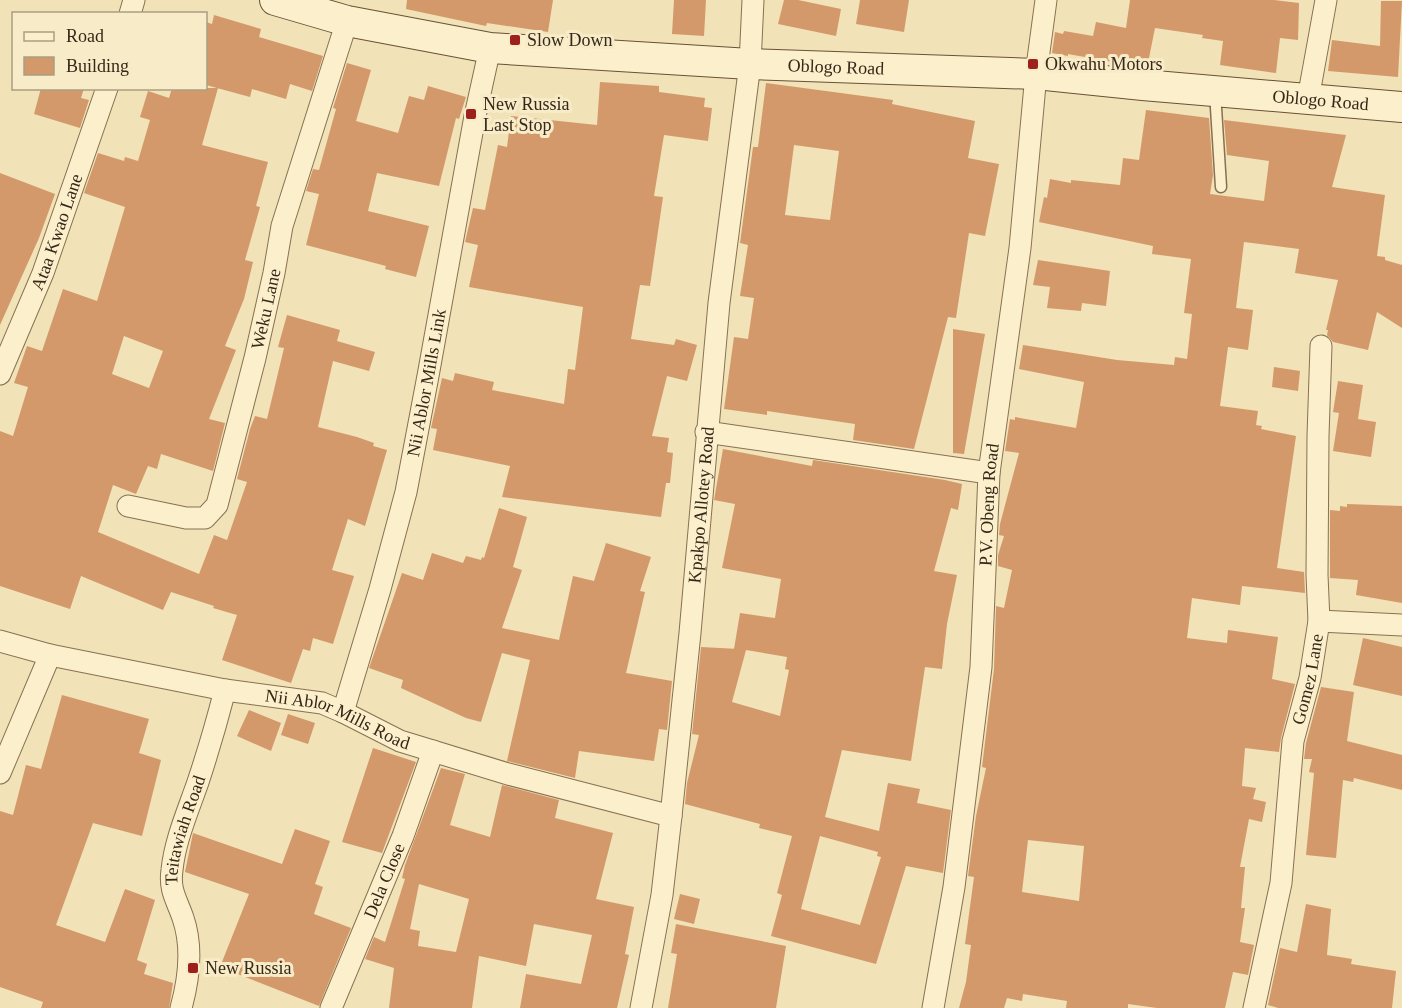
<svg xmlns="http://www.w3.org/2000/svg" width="1402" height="1008" viewBox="0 0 1402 1008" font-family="Georgia,serif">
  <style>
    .building { fill: #d3996a; fill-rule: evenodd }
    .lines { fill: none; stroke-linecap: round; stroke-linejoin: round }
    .lane-casing { stroke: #887152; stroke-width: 13 }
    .street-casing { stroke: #887152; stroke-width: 23 }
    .secondary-casing { stroke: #695136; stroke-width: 32 }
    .lane { stroke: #fcefcb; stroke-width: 10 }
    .street { stroke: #fcefcb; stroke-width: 21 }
    .secondary { stroke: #fcefcb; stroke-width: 30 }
    .poi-dot { fill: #9c211d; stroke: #f8ecc8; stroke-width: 2 }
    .labels { text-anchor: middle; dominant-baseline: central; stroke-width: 6; stroke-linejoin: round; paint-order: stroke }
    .poi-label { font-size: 18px; fill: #352819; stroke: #f8ecc8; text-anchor: start }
    .street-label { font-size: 18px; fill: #352819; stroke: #f8ecc8 }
  </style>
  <rect width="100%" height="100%" fill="#f1e2b8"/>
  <path class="building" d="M407,0H553L548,32L487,23L486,26L406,9Z
    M674,0H706L704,36L672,34Z
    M784,0H798L841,9L836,36L778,24Z
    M860,0H909L904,32L856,24Z
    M1130,0H1274L1299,3L1298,40L1280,38L1276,73L1220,65L1223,41L1202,38L1203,35L1155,28L1147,68L1068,54V56L1052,53L1055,32L1063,34L1064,31L1093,36L1096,22L1126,28Z
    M1381,1H1402L1398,77L1328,71L1332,40L1380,46Z
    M214,15L261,29L259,37L323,56L312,91L290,84L286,99L252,89L250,97L206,85V22L212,24Z
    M347,63L371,70L356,121L398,133L409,96L424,100L428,86L466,97L459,119L456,118L439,186L377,173L368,211L429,226L416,277L385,269L386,266L306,245L319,194L306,191L313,169L319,170L336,109L333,108Z
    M600,82L659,86V92L705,98L704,107L712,108L708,141L664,135L654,196L663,197L650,286L640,285L631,339L674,345L676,339L697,345L687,381L667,376L652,436L669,438L667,452L673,453L670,483H666L661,517L502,497L510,466L433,450L437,429L431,428L442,378L453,381L455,373L494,382L492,390L564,404L568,369L575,370L583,307L469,287L478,245L465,242L473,208L485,210L498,145L507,147L511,116L597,125Z
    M766,83L893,100L892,104L975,121L968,158L999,164L985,236L969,233L956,318L948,317L914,449L853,440L855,424L767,411V415L724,409L734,337L748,339L754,298L740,296L748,245L740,243L753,147H758ZM794,145L839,151L830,220L785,215Z
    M41,88H84L81,98L89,100L80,128L34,114Z
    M172,88H218L202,145L268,162L256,206L260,207L245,260L253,262L244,299L225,346L236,350L209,419L225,423L213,471L161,454L157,469L148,466L136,494L113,485L98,532L199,574L214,535L227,540L247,482L237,479L250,429L255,416L267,419L284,348L278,347L287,315L340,330L337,341L375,352L369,371L333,361L318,427L357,437L374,443L373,446L387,450L365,526L348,519L332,570L354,576L333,644L313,638L310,651L303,649L291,683L222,660L237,615L213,608L214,606L171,592L163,610L81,576L70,609L0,586V431L13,436L28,387L14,383L27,346L42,351L63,289L97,301L125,207L84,193L98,153L124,161L125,157L138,161L150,120L140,117L148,91L169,98ZM124,336L163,351L149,388L112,374Z
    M1146,110L1209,118L1213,175L1210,194L1264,201L1269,161L1227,155L1224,120L1346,135L1332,187L1385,195L1377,256L1385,257V260L1402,265V328L1377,312L1368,350L1333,342L1327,335L1328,330H1326L1338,280L1295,273L1299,249L1244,242L1236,308L1253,310L1248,350L1228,347L1220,406L1258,411L1256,425L1262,426L1261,429L1296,436L1277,568L1304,572L1305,593L1242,586L1240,605L1192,598L1187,638L1227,643L1228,630L1278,637L1272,679L1295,684L1281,738L1279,752L1245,748L1242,786L1256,788L1253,799L1266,802L1262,822L1249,819L1240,867H1245L1241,908H1245L1240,942L1254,945L1248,975L1233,972L1225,1008H1157L1128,1004V1008H1066L1067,1001L1023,994L1022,1001L1007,998L1004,1008H959L966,982L971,945L965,944L974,877L968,876L976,816L986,768L982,767L994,669L996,606L1004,608L1012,570L998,566V555L1004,536L999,535L1000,524L1019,453L1005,451L1010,419L1015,420V417L1076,428L1084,382L1019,369L1023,345L1117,360L1174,365L1175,357L1187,359L1192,314L1184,313L1191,259L1152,254L1153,246L1039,222L1044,197L1047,198L1050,179L1071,183V180L1120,185L1123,158L1139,160ZM1028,840L1084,846L1079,901L1022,892Z
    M0,173L55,194L39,238L0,325Z
    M1038,260L1110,271L1106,306L1082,303L1081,311L1047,308L1050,287L1033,285Z
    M953,329L985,334L964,454L953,453Z
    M1274,367L1300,371L1298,391L1272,387Z
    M1338,381L1363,385L1358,419L1376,422L1371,457L1333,451L1339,413L1333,412Z
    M723,449L812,466L813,460L945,480L962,484L958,510L951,508L934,571L957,575L947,624L942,669L925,667L911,761L842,750L825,817L879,831L888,783L920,789L917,803L951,810L943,873L906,866L876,964L771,936L782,895L777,893L792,836L759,828L760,824L685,804L687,783L699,735L692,734L701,647L739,649H734L740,613L775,618L781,579L722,568L735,504L714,500ZM746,650L787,657L785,669L789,670L780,716L732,702ZM820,836L878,852L877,856L881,857L860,925L801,909Z
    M1347,504L1402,506V603L1356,595L1358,580L1330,578V510L1340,511V506L1347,507Z
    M499,508L527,517L513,567L522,570L502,628L559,640L573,576L594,581L606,543L651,557L640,591L645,592L626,673L672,681L667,730L659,729L654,761L579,751L575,778L507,761L530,660L502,653L481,722L466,718L401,688L403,680L369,668L402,573L423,580L432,553L463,563L466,556L481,560L482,557L484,558Z
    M1363,638L1402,647V696L1353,685Z
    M1321,687L1354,692L1347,741L1402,755V790L1354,778L1353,782L1343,780L1336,858L1306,855L1314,773L1309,772L1312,759H1304L1306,743Z
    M62,695L149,719L139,753L161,760L142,836L93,823L56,925L105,942L125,889L155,900L137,960L147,964L144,974L173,983L169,1008H41L43,1002L0,987V811L13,815L26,765L41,769Z
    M249,710L281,723L271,751L237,736Z
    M288,714L315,723L308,744L281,735Z
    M373,748L416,762L382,853L342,842Z
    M441,768L465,774L450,825L490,837L502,785L559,800L555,818L613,833L596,899L634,907L625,954L629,955L617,1008H520L526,974L581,984L592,935L534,924L526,966L479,956L472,1008H389L394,968L365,959L374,937L385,942L405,879L402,878L405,865ZM419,884L469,899L456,952L418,946L420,931L410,929Z
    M295,829L330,841L315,884L323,887L314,914L351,928L319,1006L220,967L249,894L185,872L193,833L282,864Z
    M680,894L700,899L694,924L674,919Z
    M1306,904L1331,909L1327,955L1352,959L1351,964L1396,971L1392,1008H1278L1268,1005L1280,948L1297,952Z
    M676,924L786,946L776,1008H668L677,954L671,953Z"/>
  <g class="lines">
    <defs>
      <path id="lane" d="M1215,92L1221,187"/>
      <g id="street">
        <path d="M130,14L134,0"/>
        <path d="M1308,99L1326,0"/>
        <path id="s1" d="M0,374L43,273L107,88"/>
        <path d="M706,432L989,473"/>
        <path id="s2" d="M128,506L186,518H205L217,505L255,358L274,273L282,226L347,21"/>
        <path d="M1319,621L1402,625"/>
        <path id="s3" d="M0,641L50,655L225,690L322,703L343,712L400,741L508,774L671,816"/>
        <path id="s4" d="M343,712L380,589L406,492L428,376L475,116L490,48"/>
        <path d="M0,773L50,655"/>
        <path id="s5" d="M181,1008C189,979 193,947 183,918C177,900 169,891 172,870C175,840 188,811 198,782C208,752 217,721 225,690"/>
        <path id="s6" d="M331,1008L403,836L433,751"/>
        <path id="s7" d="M641,1008L662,895L671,816L690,633L719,303L750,64L753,0"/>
        <path id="s8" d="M933,1008L954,887L981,667L989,473L1020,248L1036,74L1046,0"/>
        <path id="s9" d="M1254,1008L1281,883L1293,741L1310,678L1319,621L1317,575L1318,436L1321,346"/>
      </g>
      <g id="secondary">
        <path id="s10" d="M275,0L347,21L490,48L750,64L1036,74L1143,85L1402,107"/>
      </g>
    </defs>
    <use href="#lane" class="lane-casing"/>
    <use href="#street" class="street-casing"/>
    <use href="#secondary" class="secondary-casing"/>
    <use href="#lane" class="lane"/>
    <use href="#street" class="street"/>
    <use href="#secondary" class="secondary"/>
  </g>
  <g class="poi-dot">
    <rect x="509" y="34" width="12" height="12" rx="3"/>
    <rect x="1027" y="58" width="12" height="12" rx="3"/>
    <rect x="465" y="108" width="12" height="12" rx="3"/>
    <rect x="187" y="962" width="12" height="12" rx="3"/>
  </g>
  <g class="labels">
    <g class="poi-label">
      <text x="527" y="40">Slow Down</text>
      <text x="1045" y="64">Okwahu Motors</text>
      <text x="483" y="104">New Russia<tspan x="483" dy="21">Last Stop</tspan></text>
      <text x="205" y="968">New Russia</text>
    </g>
    <g class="street-label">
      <text stroke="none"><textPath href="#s10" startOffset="567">Oblogo Road</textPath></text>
      <text stroke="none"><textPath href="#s10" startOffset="1053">Oblogo Road</textPath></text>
      <text stroke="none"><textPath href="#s1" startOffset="153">Ataa Kwao Lane</textPath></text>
      <text stroke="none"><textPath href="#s2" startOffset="298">Weku Lane</textPath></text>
      <text stroke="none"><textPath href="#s4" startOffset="340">Nii Ablor Mills Link</textPath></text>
      <text stroke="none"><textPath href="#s8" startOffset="507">P.V. Obeng Road</textPath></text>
      <text stroke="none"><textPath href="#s7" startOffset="507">Kpakpo Allotey Road</textPath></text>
      <text stroke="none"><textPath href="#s9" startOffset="334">Gomez Lane</textPath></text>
      <text stroke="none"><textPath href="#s3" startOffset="348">Nii Ablor Mills Road</textPath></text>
      <text stroke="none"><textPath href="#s5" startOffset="183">Teitawiah Road</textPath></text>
      <text stroke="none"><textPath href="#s6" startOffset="138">Dela Close</textPath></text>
    </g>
  </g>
  <rect x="12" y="12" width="195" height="78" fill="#f8ecc8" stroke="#aa9e82" stroke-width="1.5"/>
  <rect x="24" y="32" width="30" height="9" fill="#fcefcb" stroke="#aa9e82" stroke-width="1.5"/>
  <text x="66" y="42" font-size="18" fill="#352819">Road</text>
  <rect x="24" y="57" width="30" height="18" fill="#d3996a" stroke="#aa9e82" stroke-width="1.5"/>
  <text x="66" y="72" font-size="18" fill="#352819">Building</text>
</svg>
